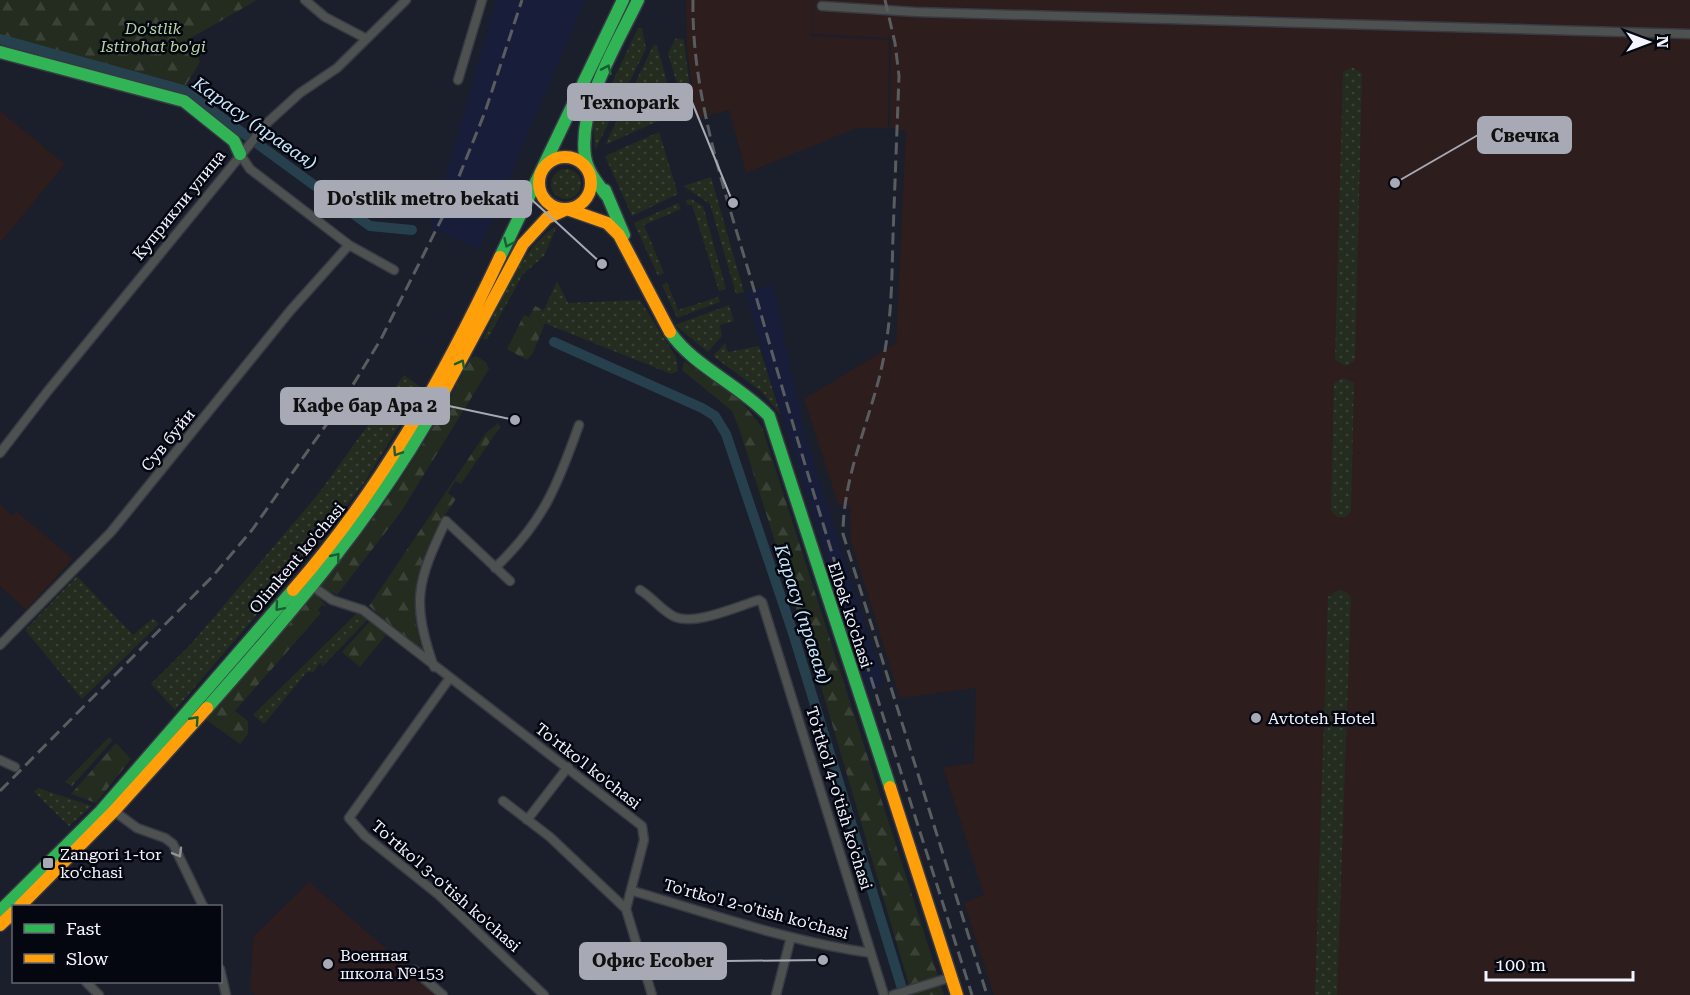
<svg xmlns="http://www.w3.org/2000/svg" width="1690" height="995" viewBox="0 0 1690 995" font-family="'Roboto Serif',serif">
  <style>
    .built { fill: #181e3a }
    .industrial { fill: #2d1d1c }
    .education { fill: #2d1d1f }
    .grass { fill: url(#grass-dots) }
    .forest { fill: url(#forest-firs) }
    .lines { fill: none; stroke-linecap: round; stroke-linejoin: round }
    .canal { stroke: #27404e; stroke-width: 10 }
    .street-casing { stroke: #373943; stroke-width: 11 }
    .fast-casing { stroke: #373943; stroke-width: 15 }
    .slow-casing { stroke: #373943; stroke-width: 15 }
    .street { stroke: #4d5150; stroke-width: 8 }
    .fast { stroke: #30b455; stroke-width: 12 }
    .slow { stroke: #ff9f0a; stroke-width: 12 }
    .rail { stroke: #5a5d5f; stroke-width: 3; stroke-dasharray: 12 6; stroke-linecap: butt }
    .oneway { stroke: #1a5d32 }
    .oneway2 { stroke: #8f9396 }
    .poi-dot { fill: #a7aab5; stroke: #040610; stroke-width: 2 }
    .labels { text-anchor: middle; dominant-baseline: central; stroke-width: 5; stroke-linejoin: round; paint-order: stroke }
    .park-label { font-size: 16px; font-style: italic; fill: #b8d2a2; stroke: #040610 }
    .street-label { font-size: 16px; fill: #f2f5ff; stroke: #040610 }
    .poi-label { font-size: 16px; fill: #f2f5ff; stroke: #040610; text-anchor: start }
    .water-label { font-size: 18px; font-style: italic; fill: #c8e8fb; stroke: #040610 }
    .leader { fill: none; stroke: #a7aab5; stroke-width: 2 }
    .callout-dot { fill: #a7aab5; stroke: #040610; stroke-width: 2 }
    .callout { fill: #a7aab5; stroke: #a7aab5; stroke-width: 2 }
    .callout-label { font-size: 18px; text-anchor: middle; font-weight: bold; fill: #111 }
  </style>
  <defs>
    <pattern id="grass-dots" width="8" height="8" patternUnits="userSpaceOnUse" patternTransform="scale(1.5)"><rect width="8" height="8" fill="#242c1f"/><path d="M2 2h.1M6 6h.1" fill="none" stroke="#3a4135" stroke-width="1.8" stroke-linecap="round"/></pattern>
    <pattern id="forest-firs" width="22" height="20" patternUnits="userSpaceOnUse" patternTransform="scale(1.5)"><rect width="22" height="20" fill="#242c1f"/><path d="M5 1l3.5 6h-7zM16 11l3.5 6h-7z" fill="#3a4135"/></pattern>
  </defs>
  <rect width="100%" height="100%" fill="#1b1e2b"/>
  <path class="built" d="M496,0H585L479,249L431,228Z
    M773,285L805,435L884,684L868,690L773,388L746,292Z"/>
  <path class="industrial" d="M686,0H811V36L889,40L888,128H857L746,173L729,110L696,119L687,49Z
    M812,0H1690V995H994L964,903L984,895L943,767L974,763L976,688L900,698L851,541L850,506L838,504L804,399L896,343L906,131L890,128L891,38L812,34Z
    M0,111L65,164L0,243Z
    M0,504L12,516L16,511L73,559L26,610L0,586Z"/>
  <path class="education" d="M309,882L438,993L439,995H255L250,991L253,937Z"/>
  <path class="grass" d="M638,28H642L646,49L595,150L593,123Z
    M676,38L684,40L693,115L687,118L668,53Z
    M654,44L657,46L676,113L605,145Z
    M1352,67L1362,73L1355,361L1345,366L1335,360L1343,72Z
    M659,132L678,194L632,216L605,156Z
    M551 184a15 15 0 1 1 30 0a15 15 0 1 1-30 0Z
    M711,177L744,292L736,294L710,204L683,186Z
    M691,199L703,206L726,289L719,291L692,205H687L686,200Z
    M678,203L681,209L644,225L664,273L658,276L634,223Z
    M557,226L544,256L523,274L487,340L483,338C500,304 522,245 557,226Z
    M557,281L568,303L640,300L676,357L678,371L671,374L539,321Z
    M667,282L678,310L718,297L720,302L677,318L662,285Z
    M729,305L734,321L720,325L722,336L708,352L675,325Z
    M725,343L728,352L759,346L781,416L762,392L713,356Z
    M404,375L422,388L364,483L316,546L175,710L151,684L191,644L319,493Z
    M1343,378L1354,383L1351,511L1347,516C1340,519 1334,517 1331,510L1334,383Z
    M77,576L133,635L153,618L159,624L82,699L25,630Z
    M1339,590L1346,592L1351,597L1337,995H1315L1328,597Z
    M357,613L368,619L323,666L320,663L313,673L311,671L306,673L264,724L253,715Z
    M38,788L92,806L69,826L34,792Z"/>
  <path class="forest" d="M0,0H257L191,38L200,62L186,85L0,35Z
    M535,306L544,310L539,321L545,323L533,353L527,360L507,349L524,315L529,317Z
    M476,356L486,362L489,369L401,512L337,595L319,586C380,517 429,440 471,358Z
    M684,361L740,400L762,427L944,995H912L815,666V657L802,627L740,431L732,411L682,370Z
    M498,423L500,427L461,484L455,481L448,493L456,499C422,545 404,598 423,653L369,606L485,434Z
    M315,593L327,607L322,605L318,610L321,613L235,711L248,721V734L240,744L205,719Z
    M370,621L386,635L360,667L342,652Z
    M109,737L113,740L72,786L65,782Z
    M116,743L131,759L96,803L71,794Z"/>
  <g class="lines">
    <path class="canal" d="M0,39L184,90L370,226L412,230
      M554,342L702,408L715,416L726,434L793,633L904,995"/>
    <defs>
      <path id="street" d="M305,0L325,17L365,38
        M822,6L916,12L1690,34
        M458,80L482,0
        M240,154L250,169L349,245L394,270
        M0,453L47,392L268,122L300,93L337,68L406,0
        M495,568C543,522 557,487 579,425
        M312,586L332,600L363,610L642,826L644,840L626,909L652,995
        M640,590C652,597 660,609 673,616C693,627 738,606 759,600L762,602L884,995
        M0,645L111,532L290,311L349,245
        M434,667C411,601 417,582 446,521L510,581
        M449,679L349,818L365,836L440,896L544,995
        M0,760L15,767
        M503,801L550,837L626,909
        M114,811L137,828L165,838L173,844L203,906
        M527,820L568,767
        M633,891C712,914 790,942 871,953
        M220,969L226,995
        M414,970L443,995
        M86,982L99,995
        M776,995L791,937
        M893,995L952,977"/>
      <path id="fast" d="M0,52L184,101L234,141L240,154
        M605,190L624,235
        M607,196C598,184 587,171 585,156C578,106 617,44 638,0
        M500,257L623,0
        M670,332C693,366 740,385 769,416L890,787
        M207,708C294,610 380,510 442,395
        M0,911L101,811L293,590"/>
      <path id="slow" d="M539 183a26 26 0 1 1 52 0a26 26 0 1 1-52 0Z
        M442,395L523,244L547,218L567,209L607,223L619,235L670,332
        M293,590C381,489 443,378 500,257
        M890,787L957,995
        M20,906L114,811L207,708
        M0,925L14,912"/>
    </defs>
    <use href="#street" class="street-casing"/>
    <use href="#fast" class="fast-casing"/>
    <use href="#slow" class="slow-casing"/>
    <use href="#street" class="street"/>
    <use href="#fast" class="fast"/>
    <use href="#slow" class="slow"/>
    <path class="rail" d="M693,0C691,105 733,213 761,314C826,543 900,768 972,995
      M885,0L895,43L899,76C897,129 895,182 893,235C892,271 892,308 886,344C877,408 843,468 843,534L987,995
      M0,791L212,577L252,530L343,401L381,339L443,216L485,112L522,0"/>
  </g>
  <defs><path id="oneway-chevron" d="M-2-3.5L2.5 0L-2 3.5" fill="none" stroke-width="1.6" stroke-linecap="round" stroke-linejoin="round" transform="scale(1.5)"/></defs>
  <g class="oneway">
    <use href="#oneway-chevron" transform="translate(607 69) rotate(-66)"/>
    <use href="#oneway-chevron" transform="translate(508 243) rotate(115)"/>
    <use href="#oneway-chevron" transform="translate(461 364) rotate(-62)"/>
    <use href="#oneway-chevron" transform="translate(397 452) rotate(123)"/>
    <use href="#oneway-chevron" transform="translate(336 557) rotate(-51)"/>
    <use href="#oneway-chevron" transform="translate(279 607) rotate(131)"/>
    <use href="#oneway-chevron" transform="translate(195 720) rotate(-48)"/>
  </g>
  <use class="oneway2" href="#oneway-chevron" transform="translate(178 853) rotate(60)"/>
  <g class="poi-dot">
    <circle cx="1256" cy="718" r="6"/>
    <rect x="42" y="857" width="12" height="12" rx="3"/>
    <circle cx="328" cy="964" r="6"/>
  </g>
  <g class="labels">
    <g class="park-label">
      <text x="153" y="28">Do'stlik<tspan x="153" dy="18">Istirohat bo'gi</tspan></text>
    </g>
    <g class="street-label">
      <text transform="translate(179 205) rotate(-51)">Куприкли улица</text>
      <text transform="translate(168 440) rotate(-51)">Сув буйи</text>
      <text transform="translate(297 558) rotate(-50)">Olimkent ko'chasi</text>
      <text transform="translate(850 615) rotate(72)">Elbek ko'chasi</text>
      <text transform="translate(588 766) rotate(38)">To'rtko'l ko'chasi</text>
      <text transform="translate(839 798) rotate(73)">To'rtko'l 4-o'tish ko'chasi</text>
      <text transform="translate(446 886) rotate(41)">To'rtko'l 3-o'tish ko'chasi</text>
      <text transform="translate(756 909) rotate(15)">To'rtko'l 2-o'tish ko'chasi</text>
    </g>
    <g class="poi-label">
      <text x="1268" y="718">Avtoteh Hotel</text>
      <text x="60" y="854">Zangori 1-tor<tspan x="60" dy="18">ko‘chasi</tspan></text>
      <text x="340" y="955">Военная<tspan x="340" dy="18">школа №153</tspan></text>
    </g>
    <g class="water-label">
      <text transform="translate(255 123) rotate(35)">Карасу (правая)</text>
      <text transform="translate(803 614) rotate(72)">Карасу (правая)</text>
    </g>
  </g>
  <path class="leader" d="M733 203L692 102M1395 183L1478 135M602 264L531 199M515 420L449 406M823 960L726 961"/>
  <g class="callout-dot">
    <circle cx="733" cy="203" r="6"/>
    <circle cx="1395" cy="183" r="6"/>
    <circle cx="602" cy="264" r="6"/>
    <circle cx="515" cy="420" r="6"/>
    <circle cx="823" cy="960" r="6"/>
  </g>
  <g class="callout">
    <rect x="568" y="84" width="124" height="36" rx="6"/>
    <rect x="1478" y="117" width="93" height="36" rx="6"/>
    <rect x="315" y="181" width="216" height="36" rx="6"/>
    <rect x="281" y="388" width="168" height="36" rx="6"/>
    <rect x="580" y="943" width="146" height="36" rx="6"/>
  </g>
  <g class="callout-label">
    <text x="630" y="109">Texnopark</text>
    <text x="1525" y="142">Свечка</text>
    <text x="423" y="205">Do'stlik metro bekati</text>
    <text x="365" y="412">Кафе бар Ара 2</text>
    <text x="653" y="967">Офис Ecober</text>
  </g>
  <rect x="12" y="905" width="210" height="78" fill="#040610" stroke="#636670" stroke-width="1.5"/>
  <rect x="24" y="924" width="30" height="9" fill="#30b455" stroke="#636670" stroke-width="1.5"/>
  <text x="66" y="935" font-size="18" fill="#f2f5ff">Fast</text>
  <rect x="24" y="954" width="30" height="9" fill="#ff9f0a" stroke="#636670" stroke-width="1.5"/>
  <text x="66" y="965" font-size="18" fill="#f2f5ff">Slow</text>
  <g transform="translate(1648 42) rotate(90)" stroke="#040610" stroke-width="4.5" paint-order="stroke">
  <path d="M0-4.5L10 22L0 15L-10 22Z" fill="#f2f5ff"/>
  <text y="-9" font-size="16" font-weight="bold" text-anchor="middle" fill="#f2f5ff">N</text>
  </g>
  <path d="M1486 971v9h147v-9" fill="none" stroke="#f2f5ff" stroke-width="3"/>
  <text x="1495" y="971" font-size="18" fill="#f2f5ff" stroke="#040610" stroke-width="4.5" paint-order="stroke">100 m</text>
</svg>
